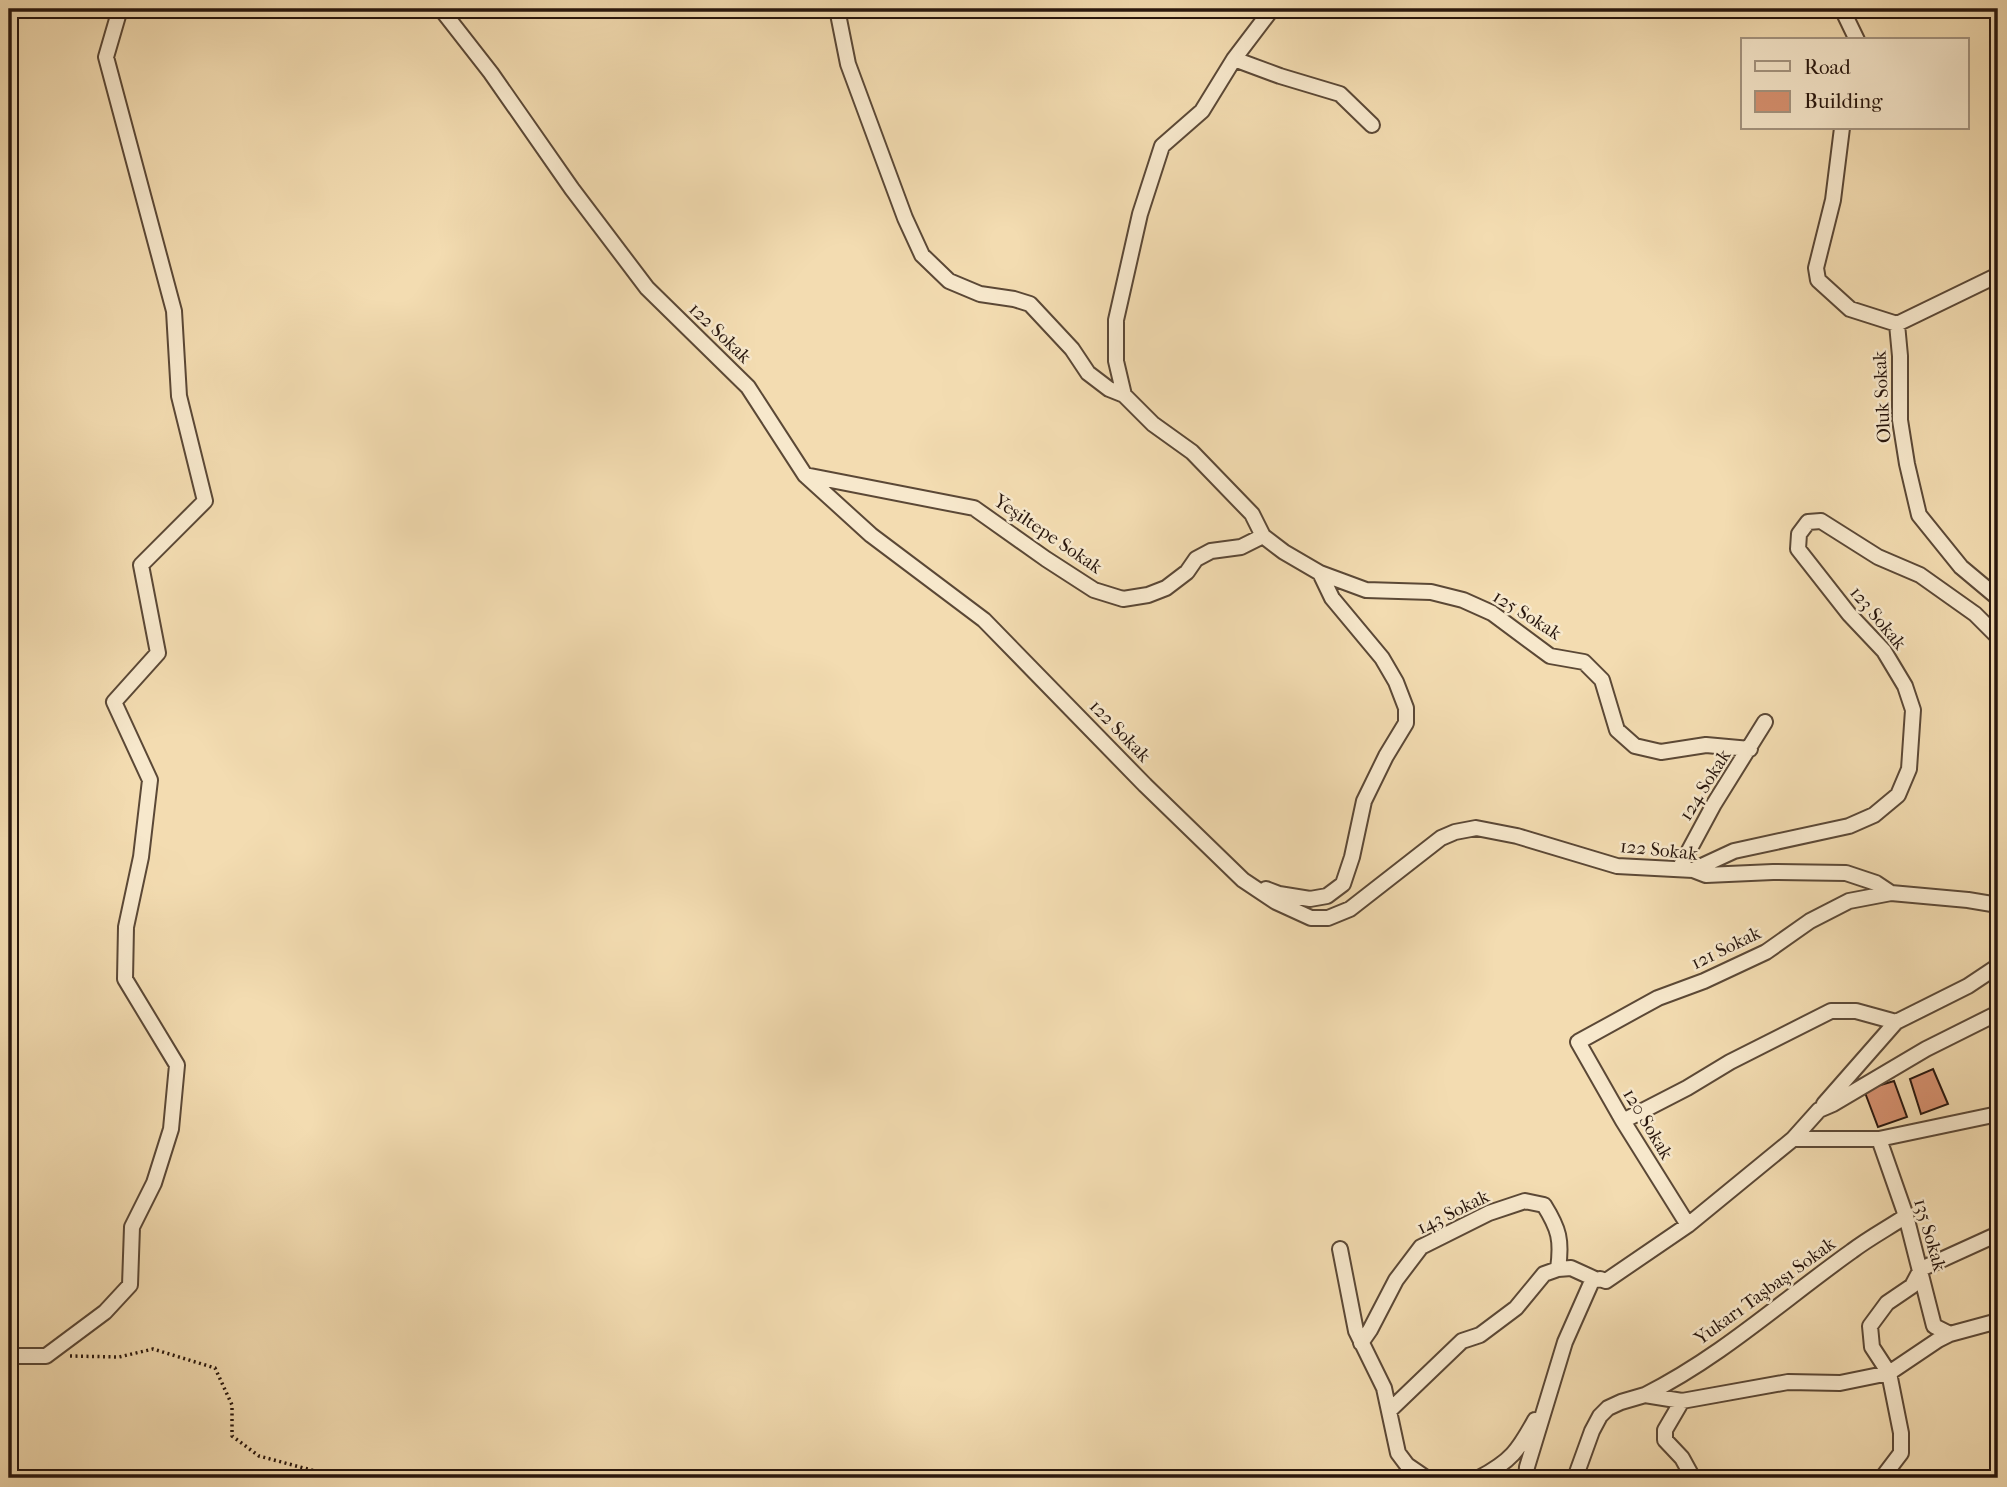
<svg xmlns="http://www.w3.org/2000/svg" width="2007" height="1487" viewBox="0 0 2007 1487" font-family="'IM FELL French Canon',serif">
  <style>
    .building { fill: #d79170; stroke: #28160d; stroke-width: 2 }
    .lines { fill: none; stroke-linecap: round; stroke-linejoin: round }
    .street-casing { stroke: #5b4836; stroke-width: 18 }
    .path { stroke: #28160d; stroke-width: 3.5; stroke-dasharray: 2 3.5; stroke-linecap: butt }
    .street { stroke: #f7e8cc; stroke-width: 14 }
    .labels { text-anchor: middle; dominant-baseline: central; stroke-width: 5; stroke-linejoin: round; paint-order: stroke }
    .street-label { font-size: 19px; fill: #28160d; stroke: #f7e8cc }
  </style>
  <rect width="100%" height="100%" fill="#f3dcb1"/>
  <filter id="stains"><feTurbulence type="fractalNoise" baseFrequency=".00286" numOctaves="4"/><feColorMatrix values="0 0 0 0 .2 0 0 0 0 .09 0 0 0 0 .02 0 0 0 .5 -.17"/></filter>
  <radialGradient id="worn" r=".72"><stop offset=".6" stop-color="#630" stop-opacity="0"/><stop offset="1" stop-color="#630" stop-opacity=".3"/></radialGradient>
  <path class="building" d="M1933,1069L1948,1104L1921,1114L1910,1079Z
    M1894,1081L1907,1117L1878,1127L1864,1090Z"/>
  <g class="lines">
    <defs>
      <path id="street" d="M441,9L491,73L572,189L647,288L748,387L805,475L871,535L984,620L1145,785L1243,880L1276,902L1311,918H1328L1350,909L1441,838L1455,832L1476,828L1517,836L1617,866L1693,870L1706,875L1773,872L1846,873L1876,883L1891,893L1968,900L1998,905
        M837,9L848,64L905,218L922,255L949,281L980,294L1014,299L1030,304L1072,349L1088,373L1109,389L1124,395L1153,424L1192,452L1252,514L1263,536
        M1842,9L1857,40
        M1234,59L1280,76L1340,94L1372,125
        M1842,128L1833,200L1816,268L1818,280L1850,309L1897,324L1900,356V420L1907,464L1919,515L1961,567L1998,598
        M1897,324L1998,275
        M1124,395L1116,361V320L1140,214L1162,146L1202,111L1234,59L1272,9
        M805,475L974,508L1046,559L1094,590L1123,599L1148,595L1166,588L1187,572L1196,559L1211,551L1241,547L1263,536
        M1263,536L1284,552L1320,573L1366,590L1431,592L1463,600L1492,613L1550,656L1584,662L1602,680L1617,730L1635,746L1661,752L1706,745L1750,749
        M1679,869L1714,804L1765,722
        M1693,870L1734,851L1849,826L1874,815L1898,795L1909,769L1913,710L1905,686L1884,651L1849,614L1798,549L1799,534L1808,522L1821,521L1878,557L1920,575L1975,614L1998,637
        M1266,889L1279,894L1310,899L1327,896L1343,884L1352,857L1364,801L1386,756L1406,723V708L1396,682L1382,658L1332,598L1320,573
        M1824,1104L1896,1022L1968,986L1998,966
        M1623,1121L1687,1088L1730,1062L1831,1011H1856L1896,1022
        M1793,1139H1879L1998,1114
        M1879,1139L1906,1216L1934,1326L1950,1334
        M1688,1225L1623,1121L1578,1042L1658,998L1704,981L1766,952L1810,921L1849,901L1891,893
        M1340,1249L1356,1331L1384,1388L1398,1453L1407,1465L1426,1478
        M1361,1343L1370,1330L1396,1280L1421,1247L1489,1213L1525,1201L1544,1205C1559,1229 1562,1240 1558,1269
        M9,1356H46L105,1312L130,1285L132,1227L154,1183L171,1129L177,1065L125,979L126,927L141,857L150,780L114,702L158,653L141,565L205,501L179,396L174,311L106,57L120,9
        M1645,1395C1721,1357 1783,1300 1852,1251C1869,1238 1888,1228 1906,1216
        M1682,1401L1665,1430V1440L1682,1458L1693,1478
        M1389,1411L1462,1341L1480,1335L1516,1308L1544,1274L1558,1269L1571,1268L1595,1279
        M1479,1478C1511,1461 1518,1451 1535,1420
        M1526,1478L1527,1467L1565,1342L1592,1281L1600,1279L1606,1281L1688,1225L1793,1139L1819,1110L1833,1104L1926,1049L1998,1013
        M1575,1478L1592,1431L1600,1416L1608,1408L1621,1402L1645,1395L1682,1401L1788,1382L1840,1383L1889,1373L1938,1340L1950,1334L1998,1321
        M1882,1478L1901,1453V1433L1889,1373L1872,1347L1870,1326L1887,1303L1912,1286L1921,1269L1998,1234"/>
    </defs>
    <use href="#street" class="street-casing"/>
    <path class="path" d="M70,1356L119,1357L153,1349L215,1368L232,1405V1436L259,1456L341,1478"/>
    <use href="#street" class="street"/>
  </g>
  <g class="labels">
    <g class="street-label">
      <text transform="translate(720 333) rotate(44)">122 Sokak</text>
      <text transform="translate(1882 397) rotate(-93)">Oluk Sokak</text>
      <text transform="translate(1048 534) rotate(34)">Yeşiltepe Sokak</text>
      <text transform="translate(1527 615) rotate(32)">125 Sokak</text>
      <text transform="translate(1878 618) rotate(50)">123 Sokak</text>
      <text transform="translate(1120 731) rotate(46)">122 Sokak</text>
      <text transform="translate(1705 785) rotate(-58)">124 Sokak</text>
      <text transform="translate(1659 850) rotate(6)">122 Sokak</text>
      <text transform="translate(1726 948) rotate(-26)">121 Sokak</text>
      <text transform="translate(1648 1124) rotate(59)">120 Sokak</text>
      <text transform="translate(1453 1212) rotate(-26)">143 Sokak</text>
      <text transform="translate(1930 1235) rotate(74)">135 Sokak</text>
      <text transform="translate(1765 1291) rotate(-36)">Yukarı Taşbaşı Sokak</text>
    </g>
  </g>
  <rect width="2007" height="1487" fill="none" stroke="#f3dcb1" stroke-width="35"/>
  <rect x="10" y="10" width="1986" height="1466" fill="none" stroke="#28160d" stroke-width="3.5"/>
  <rect x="18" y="18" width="1972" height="1452" fill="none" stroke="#28160d" stroke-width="2"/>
  <rect x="1741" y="38" width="228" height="91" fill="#f7e8cc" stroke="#a49480" stroke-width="2"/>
  <rect x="1755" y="61" width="35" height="10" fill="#f7e8cc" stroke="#a49480" stroke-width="2"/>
  <text x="1804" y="74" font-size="21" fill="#28160d">Road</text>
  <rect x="1755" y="91" width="35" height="21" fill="#d79170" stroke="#a49480" stroke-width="2"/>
  <text x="1804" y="108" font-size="21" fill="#28160d">Building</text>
  <rect width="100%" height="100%" filter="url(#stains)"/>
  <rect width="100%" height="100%" fill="url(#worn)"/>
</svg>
